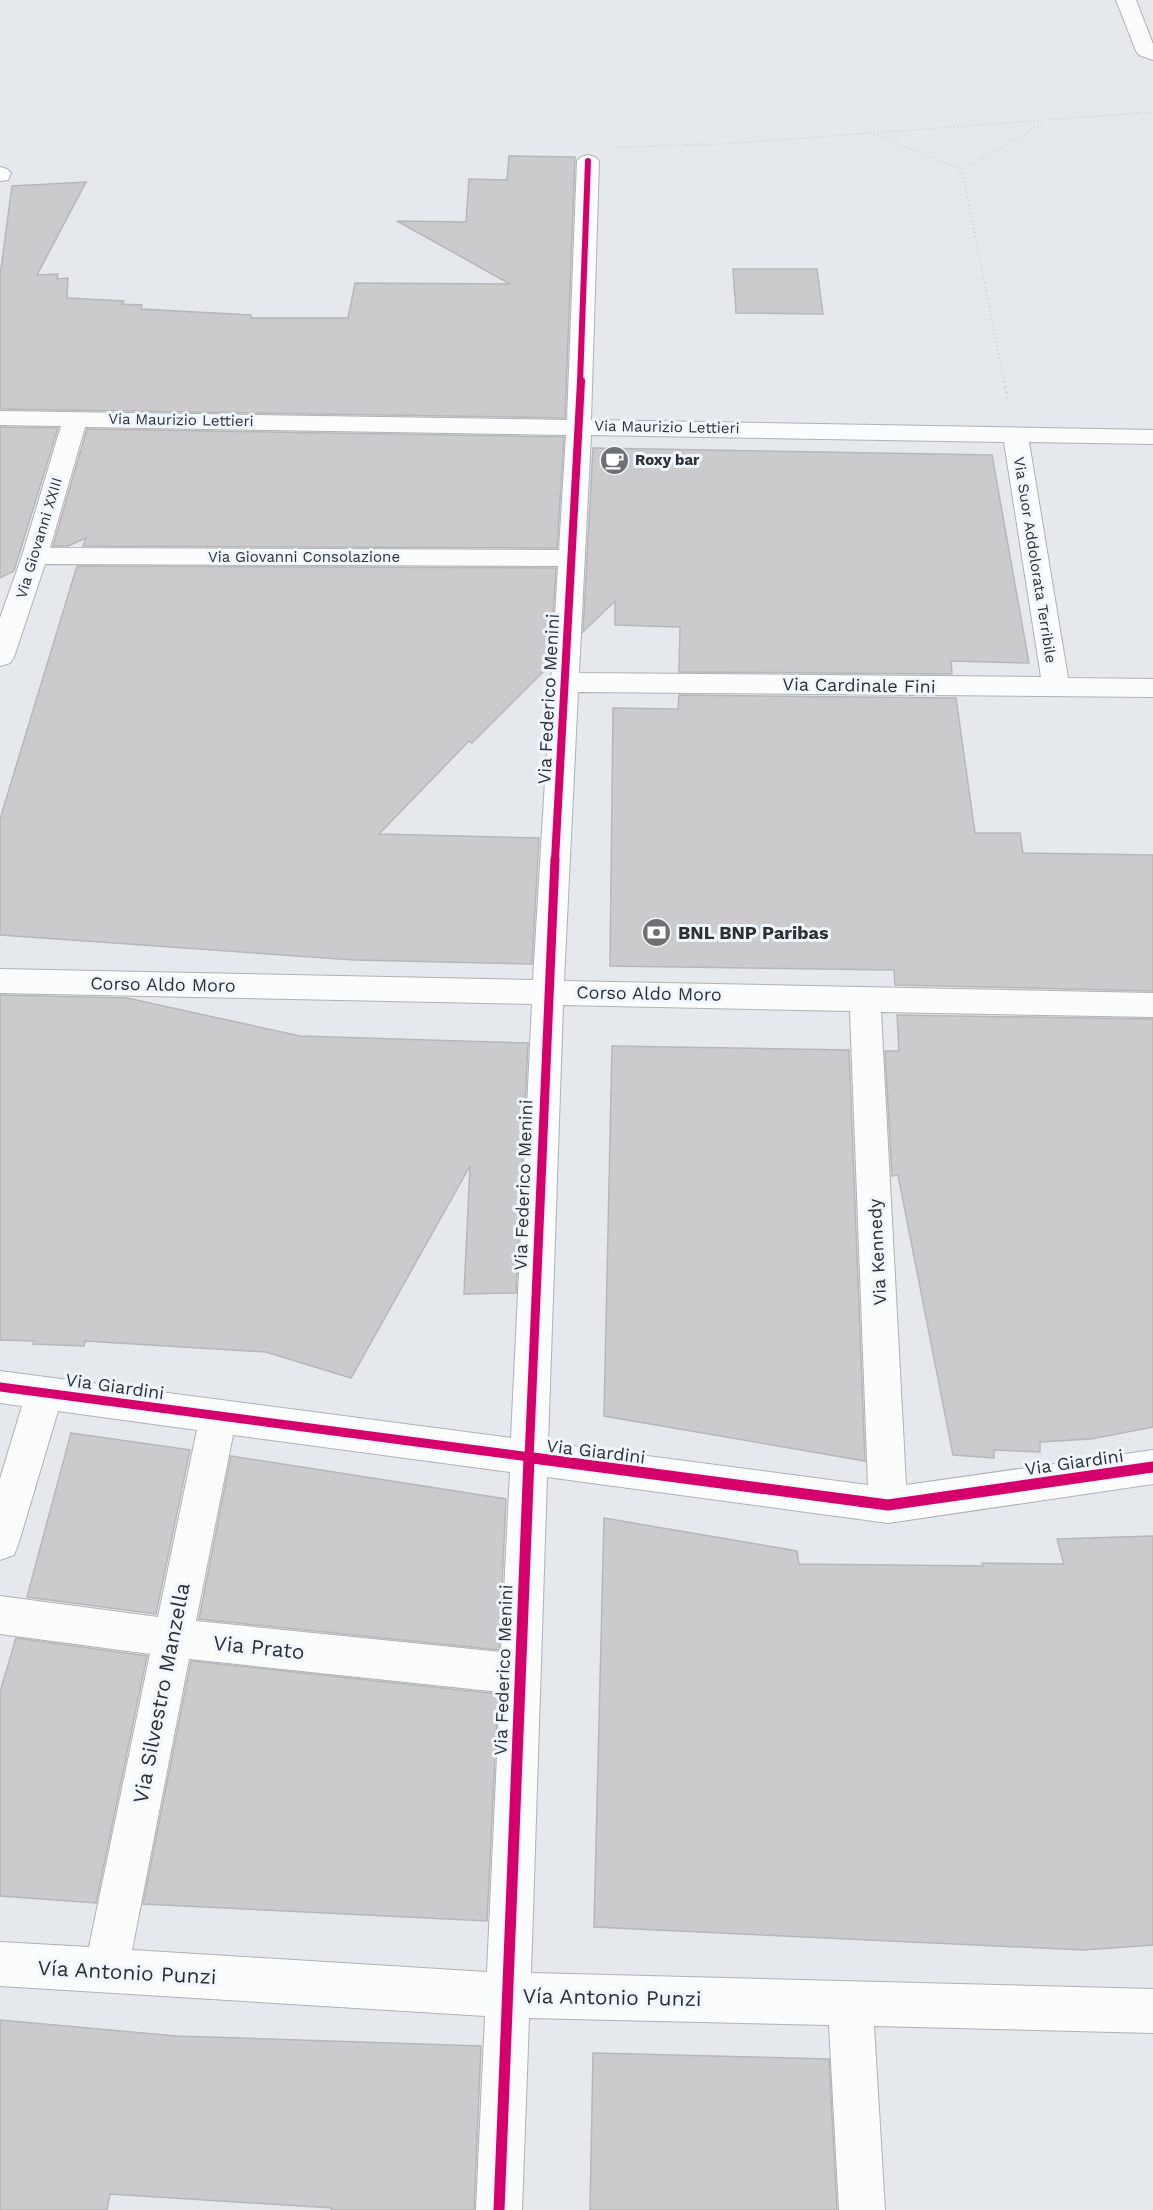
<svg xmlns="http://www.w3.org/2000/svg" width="1153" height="2210" viewBox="0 0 1153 2210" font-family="'Work Sans',sans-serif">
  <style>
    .building { fill: #cbcbce; stroke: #b7b7b9; stroke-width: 1.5 }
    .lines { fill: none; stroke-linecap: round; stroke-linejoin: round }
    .minor-casing { stroke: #afb2b4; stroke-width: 2 }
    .path-far1 { stroke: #d1d2d3; stroke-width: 2; stroke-dasharray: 1 3; stroke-linecap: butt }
    .path { stroke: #d1d2d3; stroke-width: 3; stroke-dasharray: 1.5 4; stroke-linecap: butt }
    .minor { fill: #fbfcfc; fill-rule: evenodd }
    .cycleway-far3-casing { stroke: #eff6fd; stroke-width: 8 }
    .cycleway-far2-casing { stroke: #eff6fd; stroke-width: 10 }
    .cycleway-far1-casing { stroke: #eff6fd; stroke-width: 13 }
    .cycleway-casing { stroke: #eff6fd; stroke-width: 15 }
    .cycleway-far3 { stroke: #d6006c; stroke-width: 6 }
    .cycleway-far2 { stroke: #d6006c; stroke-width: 8 }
    .cycleway-far1 { stroke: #d6006c; stroke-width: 9 }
    .cycleway { stroke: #d6006c; stroke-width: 11 }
    .labels { text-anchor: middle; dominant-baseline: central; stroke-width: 6; stroke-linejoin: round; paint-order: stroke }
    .far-street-label { font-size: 15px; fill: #2e3033; stroke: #eff6fd }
    .far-poi-label { font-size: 15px; font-weight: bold; fill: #2e3033; stroke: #eff6fd; text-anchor: start }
    .street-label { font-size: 18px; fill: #2e3033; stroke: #eff6fd }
    .poi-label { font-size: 18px; font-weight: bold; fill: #2e3033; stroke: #eff6fd; text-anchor: start }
    .near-street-label { font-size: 21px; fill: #2e3033; stroke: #eff6fd }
  </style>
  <rect width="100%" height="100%" fill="#e5e8ec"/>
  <path class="building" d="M509,156L575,157L565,418L0,409V276L12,186L86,182L37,275L58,274L57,279L68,278L67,298L124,301L122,304L142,305L141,309L251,315V318H348L355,283L510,284L397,221L466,222L469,179L507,180Z
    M733,269H817L823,314L736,313Z
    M0,427L58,428L14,571L0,578Z
    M87,429L564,437L557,548L83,546L86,538L68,546H53Z
    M593,448L992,455L1029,663L951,661L952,674L679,672L680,627L615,625V601L583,632Z
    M77,566L556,568L550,665L472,743L469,741L379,834L539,838L532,964L354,960L0,935V819Z
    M679,695L956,698L975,833H1020L1023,853L1153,855V991L895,985L894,970L610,966L613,708L678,709Z
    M0,995L127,998L300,1036L528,1043L516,1293L464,1294L470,1166L351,1378L266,1352L85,1341L84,1346L33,1344L34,1341L0,1340Z
    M897,1015L1153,1019V1427L1091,1439L1040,1442V1452L994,1450V1458L953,1455L898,1175L892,1176L885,1051H899Z
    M612,1046L849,1050L865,1461L604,1416Z
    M71,1433L190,1450L156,1614L27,1597Z
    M231,1456L506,1499L499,1650L199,1619Z
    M604,1518L797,1551L799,1564L983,1566L982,1563L1064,1564L1057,1539L1153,1536V1945L1084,1950L594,1927Z
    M16,1638L147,1656L96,1903L0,1896V1692Z
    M191,1661L498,1694L487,1921L143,1904Z
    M0,2020L176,2036L481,2046L474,2210H331L332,2208L110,2194L107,2210H0Z
    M593,2053L829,2059L837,2210H590Z"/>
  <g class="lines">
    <defs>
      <path id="minor" d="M1116,0H1136L1153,44V60L1139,55L1136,51Z
        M588,155L595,157L599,161L591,420L1153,430V444L1029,442L1068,678L1153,679V697L578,692L564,981L1153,993V1017L881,1012L906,1485L1153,1450V1484L888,1523L547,1477L531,1973L1153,1989V2033L874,2026L885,2210H839L829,2025L529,2018L522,2210H476L485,2016L0,1986V1942L89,1947L150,1654L0,1634V1596L158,1617L197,1430L58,1411L19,1542L14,1555L0,1560V1479L22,1406L0,1403V1371L511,1438L532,1004L0,993V969L533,980L558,566L45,564L14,657L10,663L0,666V618L22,556L61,426L0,425V411L567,420L577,161L581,157ZM85,427L566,435L559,550L50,548ZM591,435L1004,442L1041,677L579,673ZM563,1005L850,1011L868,1485L548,1443ZM233,1435L510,1472L501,1652L196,1621ZM189,1659L500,1692L487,1972L132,1950Z
        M0,167L7,169L11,173L8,180L0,181Z"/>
    </defs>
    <use href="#minor" class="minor-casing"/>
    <path class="path-far1" d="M874,134L962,170
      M618,147L723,144L1153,112
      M1004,382L962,170L1045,122"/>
    <path class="path" d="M1004,381L1008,401"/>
    <use href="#minor" class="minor"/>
    <defs>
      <path id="cycleway-far3" d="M580,382L588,161"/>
      <path id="cycleway-far2" d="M555,860L581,381"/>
      <path id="cycleway-far1" d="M0,1387L545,1459
        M529,1459L555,859"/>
      <path id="cycleway" d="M533,1458L888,1505L1153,1467
        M499,2210L529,1458"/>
    </defs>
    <use href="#cycleway-far3" class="cycleway-far3-casing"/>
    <use href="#cycleway-far2" class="cycleway-far2-casing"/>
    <use href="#cycleway-far1" class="cycleway-far1-casing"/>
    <use href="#cycleway" class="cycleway-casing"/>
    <use href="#cycleway-far3" class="cycleway-far3"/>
    <use href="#cycleway-far2" class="cycleway-far2"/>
    <use href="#cycleway-far1" class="cycleway-far1"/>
    <use href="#cycleway" class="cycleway"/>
  </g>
  <defs>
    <symbol id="cafe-disc" viewBox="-11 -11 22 22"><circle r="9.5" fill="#6e7074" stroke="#eff6fd"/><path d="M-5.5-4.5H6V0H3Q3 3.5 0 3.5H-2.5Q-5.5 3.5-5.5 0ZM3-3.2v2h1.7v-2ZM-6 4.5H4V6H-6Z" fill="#fff"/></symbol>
    <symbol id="bank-disc" viewBox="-11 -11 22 22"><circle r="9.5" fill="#6e7074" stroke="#eff6fd"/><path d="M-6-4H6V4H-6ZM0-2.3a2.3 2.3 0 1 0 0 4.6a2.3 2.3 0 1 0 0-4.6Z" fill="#fff"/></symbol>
  </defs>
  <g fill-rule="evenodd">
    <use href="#cafe-disc" x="598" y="444" width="33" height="33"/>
    <use href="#bank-disc" x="640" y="916" width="33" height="33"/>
  </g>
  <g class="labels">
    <g class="far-street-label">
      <text transform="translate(181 420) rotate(1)">Via Maurizio Lettieri</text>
      <text transform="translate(667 427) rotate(1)">Via Maurizio Lettieri</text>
      <text transform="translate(39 538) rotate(-73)">Via Giovanni XXIII</text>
      <text x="304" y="557">Via Giovanni Consolazione</text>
      <text transform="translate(1035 560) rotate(81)">Via Suor Addolorata Terribile</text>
    </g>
    <g class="far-poi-label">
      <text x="635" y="460">Roxy bar</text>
    </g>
    <g class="street-label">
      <text transform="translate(859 685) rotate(1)">Via Cardinale Fini</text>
      <text transform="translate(548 699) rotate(-87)">Via Federico Menini</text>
      <text transform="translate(163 984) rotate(1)">Corso Aldo Moro</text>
      <text transform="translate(649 993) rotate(1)">Corso Aldo Moro</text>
      <text transform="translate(523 1185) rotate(-88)">Via Federico Menini</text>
      <text transform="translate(877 1252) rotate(-93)">Via Kennedy</text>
      <text transform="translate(115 1386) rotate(8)">Via Giardini</text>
      <text transform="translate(596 1451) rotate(7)">Via Giardini</text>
      <text transform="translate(1074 1462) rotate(-8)">Via Giardini</text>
      <text transform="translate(503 1670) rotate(-88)">Via Federico Menini</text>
    </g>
    <g class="poi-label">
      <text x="678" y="932">BNL BNP Paribas</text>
    </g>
    <g class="near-street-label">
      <text transform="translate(259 1647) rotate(6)">Via Prato</text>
      <text transform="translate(161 1693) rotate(-79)">Via Silvestro Manzella</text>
      <text transform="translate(127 1972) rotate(3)">Vía Antonio Punzi</text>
      <text transform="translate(612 1997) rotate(1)">Vía Antonio Punzi</text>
    </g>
  </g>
</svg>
